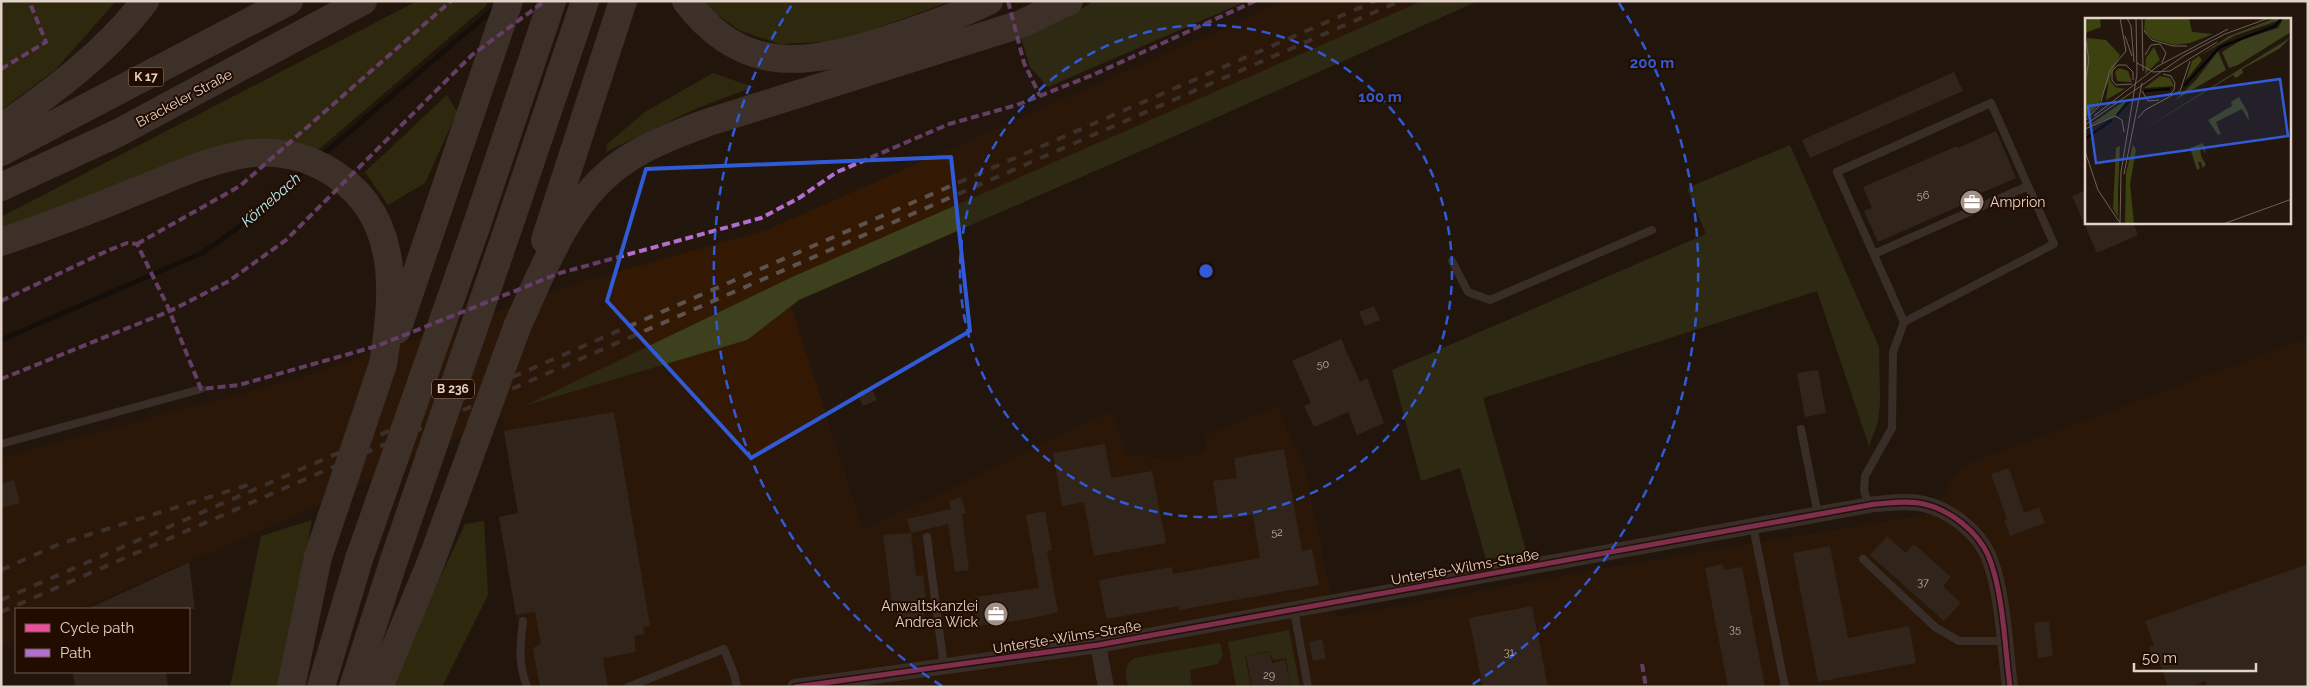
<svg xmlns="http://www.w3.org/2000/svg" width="2309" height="688" viewBox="0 0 2309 688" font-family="Raleway,sans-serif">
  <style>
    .built { fill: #331903 }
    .green { fill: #3d401c }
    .forest { fill: #3c4110 }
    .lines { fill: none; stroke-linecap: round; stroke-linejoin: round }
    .stream { stroke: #030708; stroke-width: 5 }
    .building { fill: #44352a }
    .lane { stroke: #544b49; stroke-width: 8 }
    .street { stroke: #544b49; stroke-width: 16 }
    .highway { stroke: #5d504d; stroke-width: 28 }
    .rail { stroke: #5c534f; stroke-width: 4; stroke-dasharray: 9 9; stroke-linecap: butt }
    .highway-bridge { stroke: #5d504d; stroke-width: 28 }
    .quiet { stroke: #b36fd0; stroke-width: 4; stroke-dasharray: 8 4; stroke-linecap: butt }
    .cycleway-casing { stroke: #220c00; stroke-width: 8 }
    .cycleway { stroke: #ef4d9e; stroke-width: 5 }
    .marked { fill: none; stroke: #315bd6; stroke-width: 4; stroke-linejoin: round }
    .ring { fill: none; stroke: #315bd6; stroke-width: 2.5; stroke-dasharray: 9 6 }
    .labels { text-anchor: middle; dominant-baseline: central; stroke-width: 4; stroke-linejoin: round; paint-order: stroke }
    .number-label { font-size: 11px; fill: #bbaba0 }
    .shield { fill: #220c00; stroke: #a9978b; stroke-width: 1 }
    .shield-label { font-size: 12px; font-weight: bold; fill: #e3d2c7 }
    .street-label { font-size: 14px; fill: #e3d2c7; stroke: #220c00 }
    .poi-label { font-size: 14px; fill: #e3d2c7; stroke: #220c00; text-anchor: start }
    .water-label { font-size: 15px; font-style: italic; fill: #b1f0f9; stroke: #220c00 }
    .inset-river { fill: none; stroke: #030708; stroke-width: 2.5 }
    .inset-road { fill: none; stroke: #706157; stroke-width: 1 }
    .view { fill: #315bd6; fill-opacity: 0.15; stroke: #315bd6; stroke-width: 2.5 }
    .inset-edge { fill: none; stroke: #e3d2c7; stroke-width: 2.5 }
    .centre { fill: #315bd6; stroke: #220c00; stroke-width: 2.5 }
    .ring-label { font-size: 15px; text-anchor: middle; font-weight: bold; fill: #315bd6; stroke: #220c00; stroke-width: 4; stroke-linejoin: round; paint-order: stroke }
  </style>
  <rect width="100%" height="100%" fill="#23160c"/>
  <path class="built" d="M1285,1H1422L792,277L573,383L788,296L863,530L1110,412L1128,455L1171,459L1207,453L1204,436L1277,406L1305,470L1336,617L1629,564L1931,514L1962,466L2308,338V687H528L499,517L518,513L503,416L319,505L80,609H16V639L1,646V458L290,381L582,282L769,229Z"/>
  <path class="green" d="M1094,1H1247L1048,87L1030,67L1021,38L1067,18Z
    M1422,1H1478L1166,140L799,300L747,340L524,406L792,277Z
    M1790,145L1879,347L1880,402L1878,422L1869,446L1817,291L1483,398L1527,554L1486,559L1460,468L1421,481L1392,370L1706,234L1687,188Z
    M1289,630L1300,687H1291L1286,658L1273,660L1270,651L1245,656L1251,687H1236L1228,642Z
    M1220,643L1223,654L1218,664L1190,670L1192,687H1128C1125,675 1123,665 1135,658Z"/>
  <path class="forest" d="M1,1H116L56,69L1,110Z
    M417,1H487L486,6L318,150C283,141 266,138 230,143L1,231V217Z
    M703,1H952L841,41L780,44L741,31L710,10Z
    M713,73L753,87L695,109L606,152L607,144L645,112Z
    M447,95L457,112L425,183L388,205L365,172Z
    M312,520L280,687H230L261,536Z
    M484,521L488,595L442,687H393L405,654L465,524Z"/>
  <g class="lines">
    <path class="stream" d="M320,157L496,7
      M1,340L202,253L235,230L306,169"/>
  </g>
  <path class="building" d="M1954,72L1963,91L1810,158L1802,140Z
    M1996,131L2016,178L1979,194L1980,197L1878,242L1864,211L1872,208L1863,187L1957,146L1958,148Z
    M2086,190V222H2133L2138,235L2097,253L2072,196Z
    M1374,306L1380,320L1365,326L1359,312Z
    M1341,339L1360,382L1367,378L1384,423L1357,435L1348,412L1314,427L1304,406L1311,403L1292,361Z
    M1818,370L1826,413L1805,417L1797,373Z
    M871,387L877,400L863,406L857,393Z
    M614,412L650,626L643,627L644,634L634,636L636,652L603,658L608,687H540L533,648L541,644L535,612L516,615L499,517L518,513L504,431Z
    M1105,444L1111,478L1152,471L1166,543L1094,556L1084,502L1062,506L1053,453Z
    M1284,449L1302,551L1312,549L1319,585L1179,610V606L1106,619L1099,580L1172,567L1173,574L1260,558L1253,515L1219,520L1213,481L1237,478L1234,458Z
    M2009,468L2024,513L2039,507L2045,523L2010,536L2004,520L2007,519L1991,474Z
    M14,480L20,503L1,508V484Z
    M961,497L966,513L962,514L969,570L955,572L948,524L911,533L907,519L951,509L949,501Z
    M1045,511L1052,550L1047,551L1058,612L1028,619L978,626L975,597L1039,588L1026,515Z
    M911,533L916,576L923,575L926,601H922L925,622L899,625L896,603L892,604L883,535Z
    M1887,536L1906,553L1914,544L1951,577L1943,586L1961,603L1944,621L1870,555Z
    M1830,546L1848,638L1909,626L1916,663L1818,682L1793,553Z
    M189,562L195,609H87L138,586Z
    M1723,564L1724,570L1742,567L1765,687H1728L1705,568Z
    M2308,564V687H2207L2205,681L2188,687H2168L2158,657L2153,659L2149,647L2154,645L2145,621Z
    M1532,606L1548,687H1483L1469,618Z
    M2049,621L2053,656L2038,658L2034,623Z
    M1322,639L1326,658L1313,661L1309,642Z
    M1270,652L1272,663L1285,660L1291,687H1252L1246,656Z
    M73,672H166L168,687H75Z"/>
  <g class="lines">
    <path class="lane" d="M1874,254L2028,186
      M1452,261L1468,292L1490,300L1652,230
      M1801,429L1818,515
      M1,444L201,389
      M1869,506L1864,490L1865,476L1892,428L1893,352L1904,322L2054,244L1991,103L1837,172L1904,322
      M1753,526L1785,687
      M927,537L944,667
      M1863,559L1935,627L1959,641H2004
      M1294,610L1308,687
      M523,621C520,647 518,662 527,687
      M628,687L724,649L734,674L737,687"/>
    <path class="street" d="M1098,645L1106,687
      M795,687L1098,645L1875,504C1891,503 1908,500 1924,504C1950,510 1977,531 1988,555C2003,589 2005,649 2010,687"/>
    <path class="highway" d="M686,1C744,77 807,65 889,39C923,28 956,17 989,1
      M1,128C52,92 107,52 145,1
      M1,152L289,1
      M1,187L118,133L363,1
      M512,217L585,1
      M476,227L552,1
      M545,240L623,1
      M1,242C48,226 94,209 139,190C170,178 202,163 235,156C264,149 297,153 323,167C401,209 395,289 383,364
      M517,327C544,268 569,197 626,160C651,143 680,133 709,122L1021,24L1069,1
      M397,330L509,1
      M291,687L318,557
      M321,687L359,559
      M353,687L394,560
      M379,687L431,562"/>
    <path class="rail" d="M1,570L59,544L254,483
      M1,600L1375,1
      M1,612L1400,1"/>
    <path class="highway-bridge" d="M318,557L383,364
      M359,559L476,227
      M394,560L512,217
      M431,562L517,327"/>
    <path class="quiet" d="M1008,1L1024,63L1040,96
      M1,69L46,42L29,1
      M137,244L240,186L451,1
      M1,301L107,251L127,243L137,244L167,305L201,389L239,385L377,346L560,273L761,218L799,198L837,172L949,124L1017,105L1095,74L1255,1
      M1,379L170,311L229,281L286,240L472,55L545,1
      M1642,664L1646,687"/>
    <defs>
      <path id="cycleway" d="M795,687L1098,645L1875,504C1891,503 1908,500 1924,504C1950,510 1977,531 1988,555C2003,589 2005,649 2010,687"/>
    </defs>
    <use href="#cycleway" class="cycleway-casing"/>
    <use href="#cycleway" class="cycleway"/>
  </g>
  <path d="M0 0H2309V688H0ZM951,157L970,331L751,458L607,301L646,169Z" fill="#23160c" fill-opacity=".55" fill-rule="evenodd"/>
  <path class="marked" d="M951,157L970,331L751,458L607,301L646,169Z"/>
  <g class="ring">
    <circle cx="1206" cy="271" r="246"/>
    <path d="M942 686A492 492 0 0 1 793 3M1619 3A492 492 0 0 1 1470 686"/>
  </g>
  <defs>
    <symbol id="office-disc" viewBox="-11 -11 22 22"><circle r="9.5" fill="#a09086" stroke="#220c00"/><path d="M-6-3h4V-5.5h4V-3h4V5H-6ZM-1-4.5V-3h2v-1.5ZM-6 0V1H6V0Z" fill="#fff"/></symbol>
  </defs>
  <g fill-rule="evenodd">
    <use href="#office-disc" x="1958" y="188" width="28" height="28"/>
    <use href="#office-disc" x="982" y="600" width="28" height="28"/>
  </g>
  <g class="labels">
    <g class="number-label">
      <text x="1923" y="195">56</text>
      <text x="1323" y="364">50</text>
      <text x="1277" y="532">52</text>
      <text x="1923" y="582">37</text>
      <text x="1735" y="629">35</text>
      <text x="1509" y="652">31</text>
      <text x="1269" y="675">29</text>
    </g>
    <g class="shield">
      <rect x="128.5" y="67.5" width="35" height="19" rx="4"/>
      <rect x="432" y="379.5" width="42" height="19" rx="4"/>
    </g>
    <g class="shield-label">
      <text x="146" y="77">K 17</text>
      <text x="453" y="389">B 236</text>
    </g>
    <g class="street-label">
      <text transform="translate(184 98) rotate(-28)">Brackeler Straße</text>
      <text transform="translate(1465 567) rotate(-10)">Unterste-Wilms-Straße</text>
      <text transform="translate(1067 637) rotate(-9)">Unterste-Wilms-Straße</text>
    </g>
    <g class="poi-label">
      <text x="1990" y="202">Amprion</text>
      <text x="978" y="606" text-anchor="end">Anwaltskanzlei<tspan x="978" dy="16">Andrea Wick</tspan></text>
    </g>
    <g class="water-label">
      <text transform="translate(271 200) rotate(-41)">Körnebach</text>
    </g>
  </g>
  <g transform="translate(2085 18)">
    <rect width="206" height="206" fill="#23160c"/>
    <path d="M190,0H206V14L153,47L144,50L137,34L158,21L193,10L198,1L149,18L114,38L144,18ZM206,19L194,31L157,51L158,55L151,60L148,57L51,116ZM133,33L141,52L90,82L111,62ZM154,79L163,95L164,103L157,91L131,104L136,116L133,117L123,102L147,88L146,84ZM118,125L121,136L115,128L116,138L121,147L117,150L116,144H113L115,150L112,152L105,130Z" fill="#3d401c"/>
    <path d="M0,0H15L16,9L0,15ZM60,0H104L107,14L128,16L105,25L89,27L68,21L59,13ZM2,20L21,22L35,37L13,87L0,101ZM69,29L75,42L60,56L61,40ZM114,38L117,42L101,62L107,43ZM34,50L43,53L47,64L32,63L30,54ZM75,58L85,60L89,68L59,70ZM24,60L30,69L40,71L21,82ZM44,80L31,97L2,109L3,108ZM48,126L51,132L45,166L49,206H40L41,155ZM35,128L33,172V199L28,191L31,130Z" fill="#3c4110"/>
    <path class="inset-river" d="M99,68L135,29L190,8L196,1M59,73L85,71M32,97L46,81M0,121L27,102"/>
    <path class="inset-road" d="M42,0L46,8L49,44M57,0L58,53M59,13L67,22L88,28H102M0,18L4,42L0,66M40,18L47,38M60,37L66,27L75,26L81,35L77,45M52,45L68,54L85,53L132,24M78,56L86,58L90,65L89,72L83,78M47,66L31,67L27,62V53L33,47H41L48,54V62M57,73L63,83L74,82M9,98L73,48L143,11M53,100L60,92L95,73L105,43M0,103L15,87L25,52L41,33L35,0M0,107L100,37L140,16L184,0M0,111L30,98L37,102L39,114M0,133L13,172L35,205M39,156L57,65M35,206L36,154L52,56L51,0M138,206L207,181"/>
    <path class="view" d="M195,61L203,118L11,145L3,88Z"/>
    <rect width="206" height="206" class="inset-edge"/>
  </g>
  <circle cx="1206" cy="271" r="8" class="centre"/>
  <g class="ring-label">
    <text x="1652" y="68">200 m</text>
    <text x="1380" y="102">100 m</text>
  </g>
  <rect width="2309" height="688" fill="none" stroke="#e3d2c7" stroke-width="5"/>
  <rect x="15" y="608" width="175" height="65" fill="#220c00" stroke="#6f5b50"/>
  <rect x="25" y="624" width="25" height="8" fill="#ef4d9e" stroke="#6f5b50"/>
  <text x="60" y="633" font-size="15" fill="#e3d2c7">Cycle path</text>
  <rect x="25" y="649" width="25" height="8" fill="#b36fd0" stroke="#6f5b50"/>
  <text x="60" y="658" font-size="15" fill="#e3d2c7">Path</text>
  <path d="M2134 663v8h122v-8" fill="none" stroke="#e3d2c7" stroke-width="2.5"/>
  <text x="2142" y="663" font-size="15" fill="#e3d2c7" stroke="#220c00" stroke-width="4" paint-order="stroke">50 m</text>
</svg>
